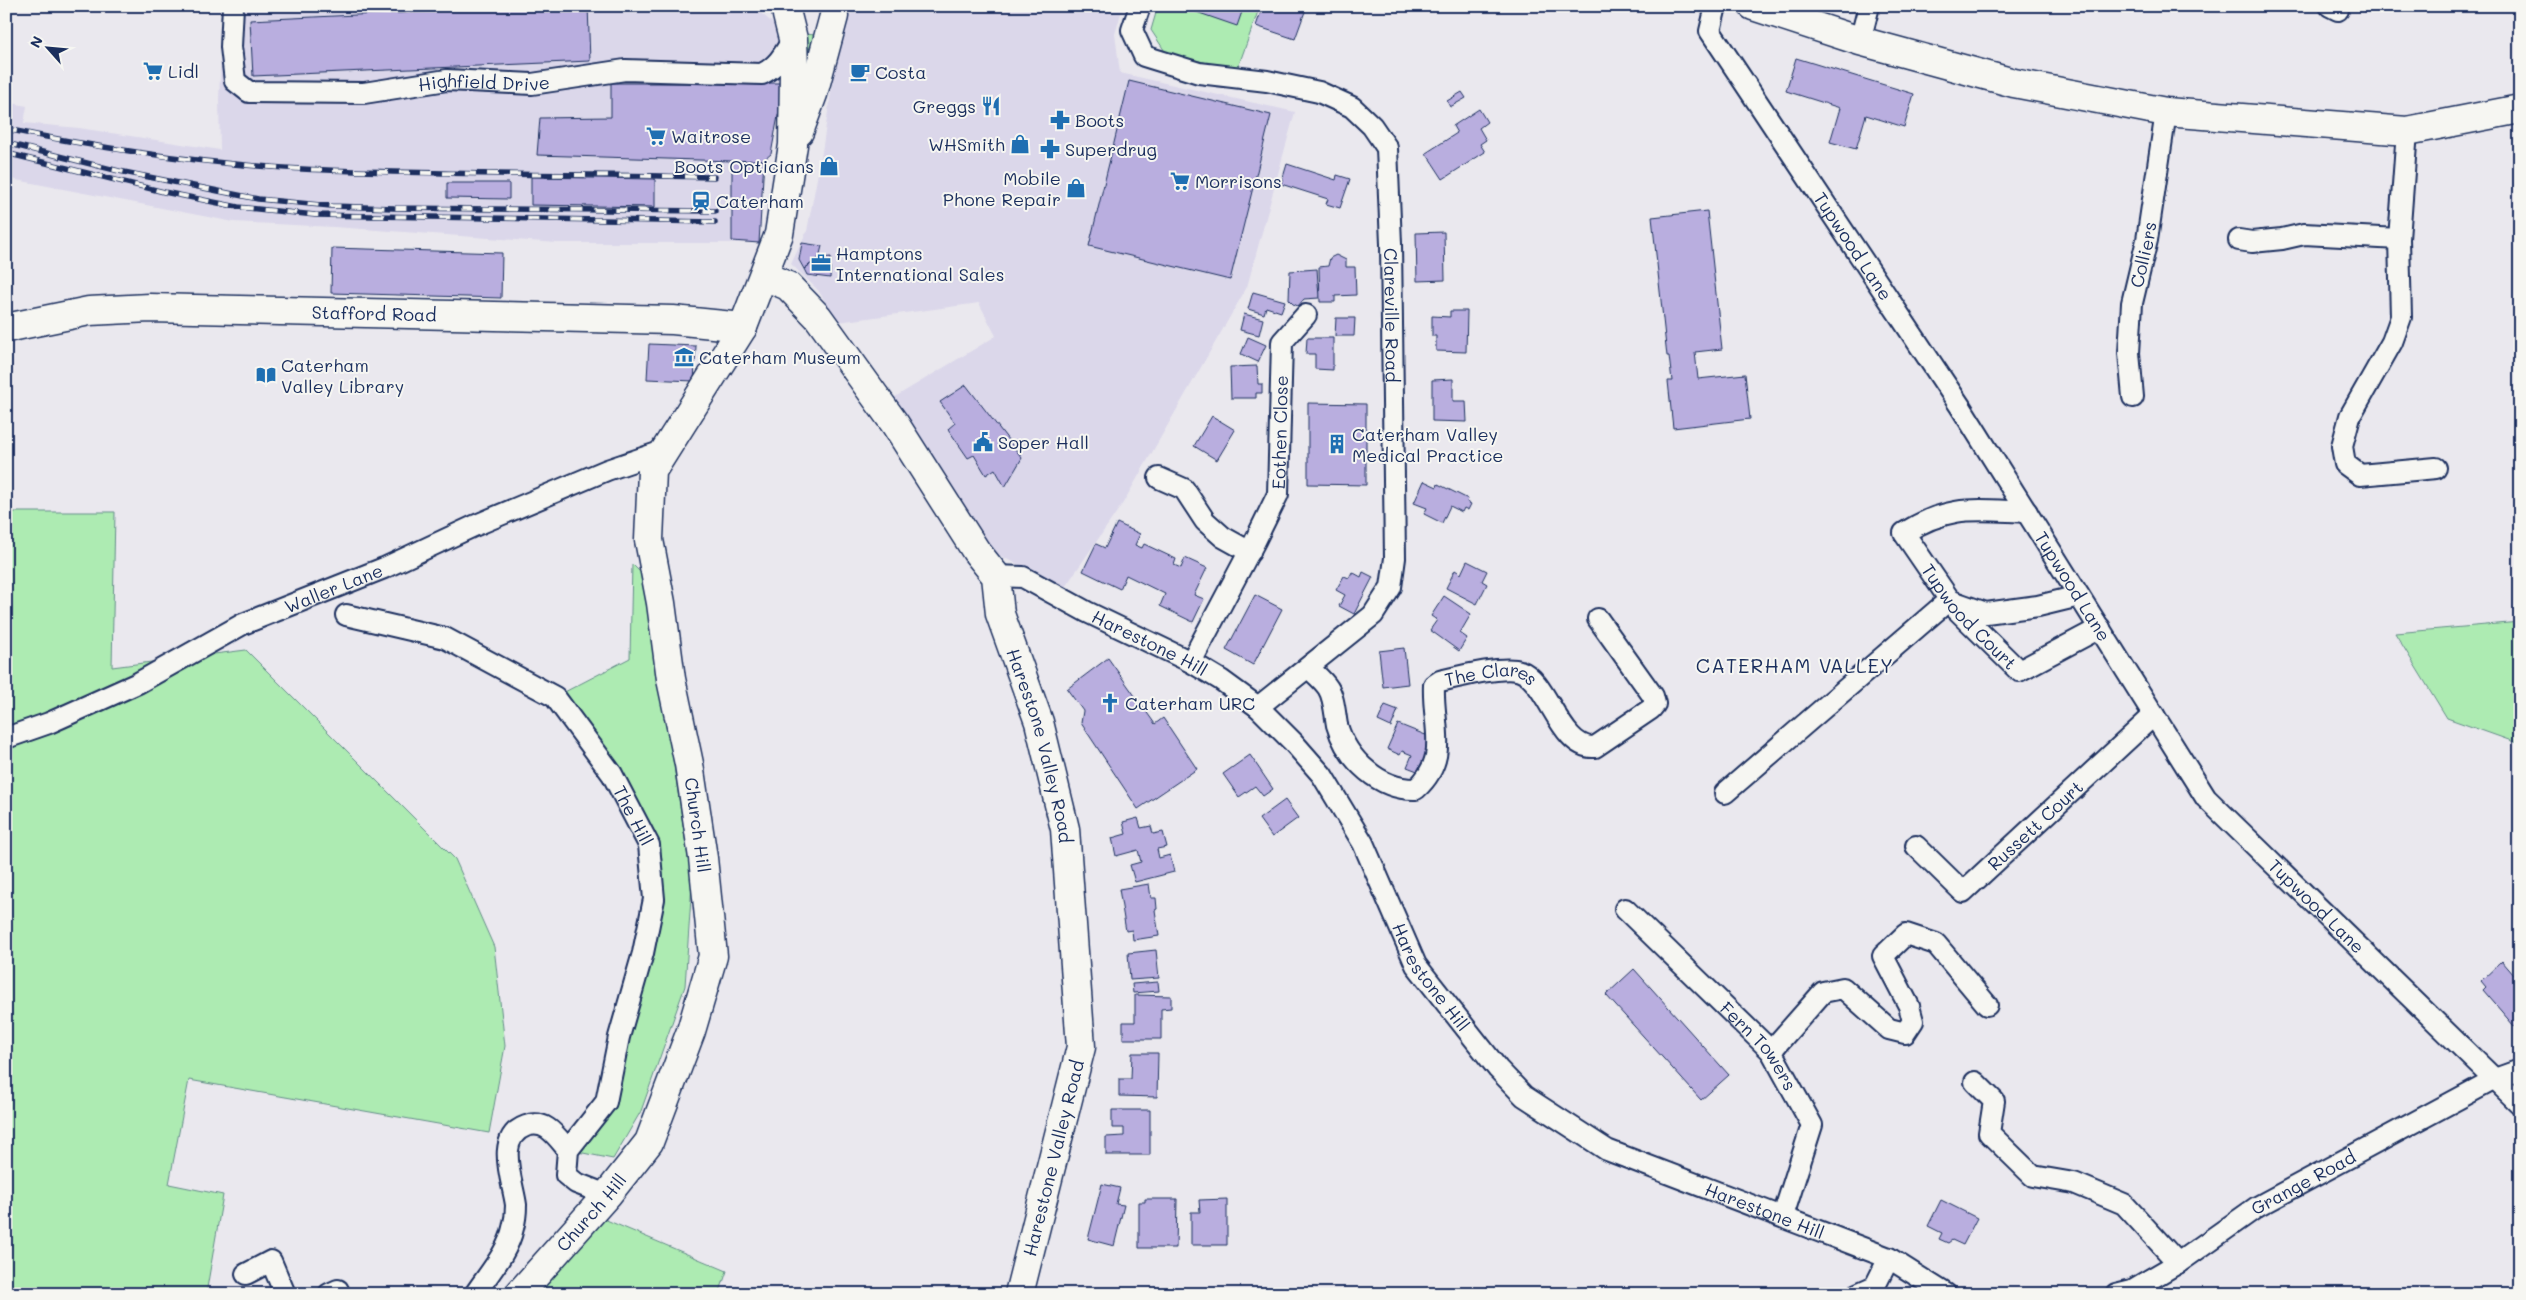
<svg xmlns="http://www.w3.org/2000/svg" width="2526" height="1300" viewBox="0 0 2526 1300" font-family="Mali,sans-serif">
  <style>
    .built { fill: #dbd7ea }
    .green { fill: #adebb2; stroke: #648d88 }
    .building { fill: #b9aedf; stroke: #1b2f5e }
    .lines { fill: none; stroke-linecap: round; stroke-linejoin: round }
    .street-casing { stroke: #1b2f5e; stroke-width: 24 }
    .secondary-casing { stroke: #1b2f5e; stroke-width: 31 }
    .street { stroke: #f6f6f2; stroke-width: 20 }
    .secondary { stroke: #f6f6f2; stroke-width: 28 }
    .rail-casing { stroke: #1b2f5e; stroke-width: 5.5 }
    .rail { stroke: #f6f6f2; stroke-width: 4; stroke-dasharray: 11; stroke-linecap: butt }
    .labels { text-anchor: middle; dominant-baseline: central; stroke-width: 4; stroke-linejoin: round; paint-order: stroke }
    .poi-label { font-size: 18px; fill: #1b2f5e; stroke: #f6f6f2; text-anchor: start }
    .street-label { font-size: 18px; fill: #1b2f5e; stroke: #f6f6f2 }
    .quarter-label { font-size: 20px; letter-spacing: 1px; fill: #1b2f5e; stroke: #f6f6f2 }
  </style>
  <rect width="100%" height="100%" fill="#eae8ee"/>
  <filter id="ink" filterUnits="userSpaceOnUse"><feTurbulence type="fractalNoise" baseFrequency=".02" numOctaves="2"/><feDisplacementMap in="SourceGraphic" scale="10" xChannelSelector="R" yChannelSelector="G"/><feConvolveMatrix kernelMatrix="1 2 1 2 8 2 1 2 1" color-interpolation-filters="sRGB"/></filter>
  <g filter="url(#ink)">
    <path class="built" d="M223,6H722L755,8L783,32L784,83L771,154L764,160L759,243H557L334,227L234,222L6,178V102L27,106L24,123L79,128L220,150L219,99Z
      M857,6H1123L1115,34L1120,73L1295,112L1247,287L1123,503L1065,587L982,547L922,448L895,397L996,336L979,303L838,322L818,290L791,264L807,231L822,152L835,65L837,32Z"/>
    <path class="green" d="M1158,6H1260L1237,70L1166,53L1151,30Z
      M802,34L818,35L813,57H804Z
      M6,512H115L112,667L246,650L455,859L494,947L505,1046L489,1133L189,1080L169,1184L223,1195L206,1294H6Z
      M632,564L645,577L692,883L685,986L641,1111L613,1159L568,1150L606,1102L654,899L649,845L555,697L630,658Z
      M2520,622V744L2447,718L2395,633Z
      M604,1219L727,1271L719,1294H539Z"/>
    <path class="building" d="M548,6H588L590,61L253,76L250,20Z
      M1179,6H1244L1237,26Z
      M1263,6H1307L1295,39L1256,26Z
      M1796,58L1914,94L1904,127L1866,115L1856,149L1830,142L1840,108L1786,91Z
      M1129,81L1271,115L1230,280L1089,246Z
      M611,83H784L771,154L764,160L732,161L537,155L540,118L611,117Z
      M1462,92L1466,98L1450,107L1447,101Z
      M1479,109L1487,122L1479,128L1486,140L1480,144L1485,152L1443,179L1426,153L1457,133L1453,126Z
      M764,160L759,243L732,241V161Z
      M1287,164L1336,180L1337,175L1350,179L1340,208L1326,204L1328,199L1281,184Z
      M531,177L655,179V207L531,205Z
      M447,183H509V199L447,198Z
      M1707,211L1722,349L1695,352L1698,379L1745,374L1750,419L1673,428L1668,381H1672L1669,356H1667L1652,217Z
      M1444,232L1445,280L1417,281L1416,233Z
      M802,243L822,246L819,258L804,269L799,260Z
      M332,248L502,253L501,298L331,293Z
      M1336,255L1346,260V267H1355L1356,295L1335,296V302H1320L1319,267L1328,266L1330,258Z
      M831,257L830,278L807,275L804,269L819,258Z
      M1317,269L1319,298L1304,299L1298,306L1293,304L1289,300L1290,271Z
      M1253,292L1285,301L1281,312L1266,307L1264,314L1248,309Z
      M1450,311H1467L1466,352L1436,351V336H1432V316L1450,317Z
      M1244,314L1263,319L1259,335L1240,330Z
      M1336,318H1355L1354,336H1335Z
      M1248,337L1266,345L1258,362L1241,354Z
      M1307,338H1333V370L1315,369V354H1306Z
      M649,344L696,346L694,381L647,379Z
      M1257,366L1258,384H1262V393H1256V398H1231L1230,367Z
      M1453,379V401H1466L1467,422L1432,421V380Z
      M966,385L1022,458L1005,487L995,469L986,475L974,455L968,458L948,429L955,423L940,402Z
      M1308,403L1366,404V485L1308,484Z
      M1212,416L1235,430L1217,460L1194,446Z
      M1424,481L1437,487L1438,484L1468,499L1467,502L1471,504L1468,510L1464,508L1462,512L1450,506L1442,523L1424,514L1427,508L1414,503Z
      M1117,523L1140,534L1135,545L1142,548L1144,544L1176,559L1174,565L1181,568L1185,558L1207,568L1194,595L1204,599L1193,622L1160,606L1165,594L1126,575L1120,589L1083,571L1096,544L1105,548Z
      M1467,561L1487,571L1482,581L1487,584L1477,604L1446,588L1455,570L1461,574Z
      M1352,572L1361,577L1363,572L1373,577L1354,614L1339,606L1345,595L1336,590L1344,576L1349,578Z
      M1255,595L1282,609L1253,665L1226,650Z
      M1444,596L1471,614L1460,633L1467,638L1459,651L1430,630L1437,620L1431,616Z
      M1404,648L1408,684L1383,687L1379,651Z
      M1108,658L1155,724L1163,718L1197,769L1138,809L1081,723L1083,711L1067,689Z
      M1385,705L1398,710L1391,727L1378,721Z
      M1398,724L1433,738L1420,772L1407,767L1412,755L1402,751L1400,755L1387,749Z
      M1250,755L1273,789L1263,796L1255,786L1239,797L1223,774Z
      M1285,800L1298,818L1272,837L1259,819Z
      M1138,818L1141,828L1151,826L1153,834L1163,832L1167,847L1157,849L1159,858L1170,855L1174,872L1135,882L1130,865L1141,862L1138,850L1116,856L1112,838L1126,834L1123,822Z
      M1149,884L1151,898H1156L1157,909L1155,910L1159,936L1133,940L1132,930L1126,931L1119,889Z
      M1156,950L1159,978L1130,980L1128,953Z
      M2502,961L2514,975L2520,969V1021L2514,1026L2483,990L2486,987L2481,981Z
      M1634,969L1729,1075L1701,1100L1606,995Z
      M1158,982L1159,991L1133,993L1132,984Z
      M1135,995L1171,996V1008L1161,1009V1039H1123V1022H1135Z
      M1132,1053H1158L1157,1097L1119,1096V1079H1131Z
      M1112,1110H1150V1155H1106V1137L1124,1136V1128H1112Z
      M1102,1184L1120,1188L1116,1204L1124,1205L1114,1246L1088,1239Z
      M1145,1199H1177L1176,1248H1139V1202H1145Z
      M1227,1199V1245H1191V1212H1200L1199,1200Z
      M1941,1200L1977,1218L1963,1245L1952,1240L1948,1243L1939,1239L1942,1233L1928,1226Z"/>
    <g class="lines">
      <defs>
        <g id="street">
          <path id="s1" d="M233,6L231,47L235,81L249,92L364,93L447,80L532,84L625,70L762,74C778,66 784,54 793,39"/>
          <path id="s2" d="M1140,6L1132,30L1144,56L1199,73L1267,81L1319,92L1352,107L1372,126L1387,148L1391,244L1395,558L1391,587L1373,615L1258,707"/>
          <path id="s3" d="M1716,6L1710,31L1960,406L2206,798L2520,1104"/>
          <path d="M2330,6L2338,10"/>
          <path d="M1860,41L1869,6"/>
          <path d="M2407,131L2399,239L2401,317L2392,342L2350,416L2342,446L2345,464L2360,475L2436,468"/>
          <path d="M2239,240L2252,242L2282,239L2304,234L2399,239"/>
          <path id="s4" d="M2133,397L2129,353L2132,303L2147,240L2166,112"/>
          <path d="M1159,478L1184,489L1205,521L1223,537L1250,552"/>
          <path id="s5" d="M2027,512C1975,510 1950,504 1904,533L1956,609L2019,671L2100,628"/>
          <path id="s6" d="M996,576L1023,577L1087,612L1191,662L1221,680L1258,707L1293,742L1322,775L1363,843L1416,965L1498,1069L1524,1096L1607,1150L1889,1258L1946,1294"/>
          <path id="s7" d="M346,615L445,638L555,697L612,774L649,845L654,899L643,953L619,1037L606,1102L568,1150L566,1175L576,1183L607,1195"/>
          <path id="s8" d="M1191,662L1255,541L1278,494L1282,342L1306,315"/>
          <path id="s9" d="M1309,668C1315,674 1323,680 1328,688C1334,697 1335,714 1337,725C1347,760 1380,790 1416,789C1451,757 1432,726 1434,685L1440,681C1457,677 1504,665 1520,671C1548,680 1560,750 1595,747L1651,709L1655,704L1653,696L1598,619"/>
          <path id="s10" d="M6,738L49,723L138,683L243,624L384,568L474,526L607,470L666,450"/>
          <path d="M1725,793L1949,600L1986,613L2038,606L2079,596"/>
          <path id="s11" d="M1916,846L1963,892L2154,715"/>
          <path id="s12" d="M1625,909L1771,1051L1812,1125L1783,1216"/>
          <path d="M1771,1051L1823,992L1843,988L1889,1029L1905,1033L1913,1021L1909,1006L1883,956L1906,934L1936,944L1987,1005"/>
          <path d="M1975,1082L1994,1101L1989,1133L2033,1176L2074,1183L2124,1204L2178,1263"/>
          <path d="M246,1274L271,1261L285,1294"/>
          <path d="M329,1294L338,1290"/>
          <path d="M475,1294C489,1273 508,1252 513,1228C515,1221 516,1212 516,1205C513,1181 494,1137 526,1126C546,1119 556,1136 568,1150"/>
          <path d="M1857,1294L1875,1286L1889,1258"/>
          <path id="s13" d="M2116,1294L2132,1290L2178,1263L2257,1207L2495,1079L2520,1070"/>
        </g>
        <g id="secondary">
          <path d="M1753,6L1860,41L2014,83L2166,112L2407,131L2520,109"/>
          <path d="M799,132L813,94L834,16"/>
          <path id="s14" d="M764,276L788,286L818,317L895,424L976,551L996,576L1000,614L1039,722L1065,829L1081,1047L1019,1294"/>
          <path id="s15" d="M6,328L89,311L150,308L673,320L743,327"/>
          <path id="s16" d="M519,1294L607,1195L649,1142L691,1031L713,956L703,858L689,764L671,679L661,603L649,540L652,471L743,327L779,234L793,145L794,70L793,39L787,15"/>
        </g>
      </defs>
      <use href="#street" class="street-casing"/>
      <use href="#secondary" class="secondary-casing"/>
      <use href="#street" class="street"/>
      <use href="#secondary" class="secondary"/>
      <defs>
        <path id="rail" d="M6,129C104,149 203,164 302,169C439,175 577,174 714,177
          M6,143L119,171L258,199L331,206L394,208L715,211
          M6,153L164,192L238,207L315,215L715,222"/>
      </defs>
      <use href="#rail" class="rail-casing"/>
      <use href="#rail" class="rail"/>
    </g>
  </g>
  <defs>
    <symbol id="supermarket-bare" viewBox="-9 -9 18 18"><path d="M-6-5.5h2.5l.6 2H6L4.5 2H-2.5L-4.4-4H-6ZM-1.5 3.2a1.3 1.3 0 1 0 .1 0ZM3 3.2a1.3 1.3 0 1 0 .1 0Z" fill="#1f6fb2" stroke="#f6f6f2" stroke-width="2.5" paint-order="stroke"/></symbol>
    <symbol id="cafe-bare" viewBox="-9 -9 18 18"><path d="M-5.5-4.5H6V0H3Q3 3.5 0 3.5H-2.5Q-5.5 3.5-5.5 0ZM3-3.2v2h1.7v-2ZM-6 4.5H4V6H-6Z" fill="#1f6fb2" stroke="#f6f6f2" stroke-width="2.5" paint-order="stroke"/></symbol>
    <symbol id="restaurant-bare" viewBox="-9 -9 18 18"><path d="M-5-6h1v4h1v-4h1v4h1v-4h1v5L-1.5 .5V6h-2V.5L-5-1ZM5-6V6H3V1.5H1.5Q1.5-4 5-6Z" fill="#1f6fb2" stroke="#f6f6f2" stroke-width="2.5" paint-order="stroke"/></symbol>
    <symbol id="pharmacy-bare" viewBox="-9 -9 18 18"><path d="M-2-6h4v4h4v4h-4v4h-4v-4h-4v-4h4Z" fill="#1f6fb2" stroke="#f6f6f2" stroke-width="2.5" paint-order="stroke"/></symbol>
    <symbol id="shop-bare" viewBox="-9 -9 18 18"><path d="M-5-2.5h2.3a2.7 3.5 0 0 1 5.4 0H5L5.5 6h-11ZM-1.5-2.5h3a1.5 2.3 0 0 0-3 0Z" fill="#1f6fb2" stroke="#f6f6f2" stroke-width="2.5" paint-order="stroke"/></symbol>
    <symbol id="station-bare" viewBox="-9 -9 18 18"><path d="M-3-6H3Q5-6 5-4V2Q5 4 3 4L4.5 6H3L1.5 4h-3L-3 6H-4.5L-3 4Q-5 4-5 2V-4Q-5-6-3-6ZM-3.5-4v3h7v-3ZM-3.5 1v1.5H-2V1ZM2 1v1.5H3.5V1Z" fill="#1f6fb2" stroke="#f6f6f2" stroke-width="2.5" paint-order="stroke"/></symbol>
    <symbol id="office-bare" viewBox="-9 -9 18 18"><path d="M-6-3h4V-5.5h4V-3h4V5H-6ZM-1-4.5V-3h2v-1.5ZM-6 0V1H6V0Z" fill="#1f6fb2" stroke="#f6f6f2" stroke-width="2.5" paint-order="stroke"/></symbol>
    <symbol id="museum-bare" viewBox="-9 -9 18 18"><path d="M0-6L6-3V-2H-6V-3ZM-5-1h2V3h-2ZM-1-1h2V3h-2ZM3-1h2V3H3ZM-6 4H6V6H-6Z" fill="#1f6fb2" stroke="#f6f6f2" stroke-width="2.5" paint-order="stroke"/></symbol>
    <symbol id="library-bare" viewBox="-9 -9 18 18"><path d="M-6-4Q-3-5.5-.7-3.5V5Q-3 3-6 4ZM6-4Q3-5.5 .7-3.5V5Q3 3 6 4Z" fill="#1f6fb2" stroke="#f6f6f2" stroke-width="2.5" paint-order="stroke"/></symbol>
    <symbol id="civic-bare" viewBox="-9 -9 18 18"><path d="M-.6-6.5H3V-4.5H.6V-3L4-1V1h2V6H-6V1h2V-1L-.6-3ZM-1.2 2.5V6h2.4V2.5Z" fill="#1f6fb2" stroke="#f6f6f2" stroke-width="2.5" paint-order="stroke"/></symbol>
    <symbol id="building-bare" viewBox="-9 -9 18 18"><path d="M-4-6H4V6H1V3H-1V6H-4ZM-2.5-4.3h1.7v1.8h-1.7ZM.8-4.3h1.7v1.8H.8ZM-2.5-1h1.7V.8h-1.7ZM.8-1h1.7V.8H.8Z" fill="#1f6fb2" stroke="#f6f6f2" stroke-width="2.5" paint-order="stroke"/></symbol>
    <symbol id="church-bare" viewBox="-9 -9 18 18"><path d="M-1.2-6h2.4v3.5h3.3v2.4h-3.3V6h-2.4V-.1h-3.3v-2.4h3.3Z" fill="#1f6fb2" stroke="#f6f6f2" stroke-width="2.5" paint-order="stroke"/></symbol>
  </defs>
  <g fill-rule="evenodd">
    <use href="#supermarket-bare" x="139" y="57" width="28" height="28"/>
    <use href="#cafe-bare" x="846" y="58" width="28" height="28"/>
    <use href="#restaurant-bare" x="977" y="92" width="28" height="28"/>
    <use href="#pharmacy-bare" x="1046" y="106" width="28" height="28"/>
    <use href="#supermarket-bare" x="642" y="122" width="28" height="28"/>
    <use href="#shop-bare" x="1006" y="130" width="28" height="28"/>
    <use href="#pharmacy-bare" x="1036" y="135" width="28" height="28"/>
    <use href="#shop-bare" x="815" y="152" width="28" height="28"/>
    <use href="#supermarket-bare" x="1166" y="167" width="28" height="28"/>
    <use href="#shop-bare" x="1062" y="174" width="28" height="28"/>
    <use href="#station-bare" x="687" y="187" width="28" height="28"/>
    <use href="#office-bare" x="807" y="249" width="28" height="28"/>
    <use href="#museum-bare" x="670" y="343" width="28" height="28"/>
    <use href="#library-bare" x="252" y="361" width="28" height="28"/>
    <use href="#civic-bare" x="969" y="428" width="28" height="28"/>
    <use href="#building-bare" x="1323" y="430" width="28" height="28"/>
    <use href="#church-bare" x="1096" y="689" width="28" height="28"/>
  </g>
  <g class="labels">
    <g class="poi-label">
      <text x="168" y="71">Lidl</text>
      <text x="875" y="72">Costa</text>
      <text x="976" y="106" text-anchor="end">Greggs</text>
      <text x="1075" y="120">Boots</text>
      <text x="671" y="136">Waitrose</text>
      <text x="1005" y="144" text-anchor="end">WHSmith</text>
      <text x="1065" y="149">Superdrug</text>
      <text x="814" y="166" text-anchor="end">Boots Opticians</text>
      <text x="1061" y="178" text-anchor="end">Mobile<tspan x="1061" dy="21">Phone Repair</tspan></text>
      <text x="1195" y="181">Morrisons</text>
      <text x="716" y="201">Caterham</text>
      <text x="836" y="253">Hamptons<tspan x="836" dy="21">International Sales</tspan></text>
      <text x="699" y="357">Caterham Museum</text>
      <text x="281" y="365">Caterham<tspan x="281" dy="21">Valley Library</tspan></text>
      <text x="1352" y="434">Caterham Valley<tspan x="1352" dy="21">Medical Practice</tspan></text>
      <text x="998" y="442">Soper Hall</text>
      <text x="1125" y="703">Caterham URC</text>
    </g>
    <g class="street-label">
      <text stroke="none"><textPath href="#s1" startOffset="329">Highfield Drive</textPath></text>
      <text stroke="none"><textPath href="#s3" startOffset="284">Tupwood Lane</textPath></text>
      <text stroke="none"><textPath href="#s4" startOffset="144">Colliers</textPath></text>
      <text stroke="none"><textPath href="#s15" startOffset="370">Stafford Road</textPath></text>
      <text stroke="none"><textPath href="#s2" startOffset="491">Clareville Road</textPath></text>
      <text stroke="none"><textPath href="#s8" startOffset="251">Eothen Close</textPath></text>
      <text stroke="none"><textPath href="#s3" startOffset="689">Tupwood Lane</textPath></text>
      <text stroke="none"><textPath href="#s10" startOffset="361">Waller Lane</textPath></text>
      <text stroke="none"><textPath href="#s5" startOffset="234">Tupwood Court</textPath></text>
      <text stroke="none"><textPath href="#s6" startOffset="170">Harestone Hill</textPath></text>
      <text stroke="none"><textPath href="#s9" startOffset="345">The Clares</textPath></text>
      <text stroke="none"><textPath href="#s14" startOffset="560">Harestone Valley Road</textPath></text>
      <text stroke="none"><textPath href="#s7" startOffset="369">The Hill</textPath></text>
      <text transform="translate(698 825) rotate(82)">Church Hill</text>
      <text stroke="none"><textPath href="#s11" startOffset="164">Russett Court</textPath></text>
      <text stroke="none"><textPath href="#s3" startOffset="1094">Tupwood Lane</textPath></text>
      <text stroke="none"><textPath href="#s6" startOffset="620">Harestone Hill</textPath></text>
      <text stroke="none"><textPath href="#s12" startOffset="192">Fern Towers</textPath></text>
      <text transform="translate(1053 1158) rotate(-76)">Harestone Valley Road</text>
      <text stroke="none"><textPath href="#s13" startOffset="219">Grange Road</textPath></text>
      <text stroke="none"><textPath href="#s6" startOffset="1040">Harestone Hill</textPath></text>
      <text stroke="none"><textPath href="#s16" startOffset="109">Church Hill</textPath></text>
    </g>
    <g class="quarter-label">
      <text x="1795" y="665">CATERHAM VALLEY</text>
    </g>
  </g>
  <rect width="2526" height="1300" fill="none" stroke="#f6f6f2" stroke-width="25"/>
  <rect x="12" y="12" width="2501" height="1275" fill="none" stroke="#1b2f5e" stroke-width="2" filter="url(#ink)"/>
  <g transform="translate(48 48) rotate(297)" stroke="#f6f6f2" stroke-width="4" paint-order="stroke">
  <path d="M0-4L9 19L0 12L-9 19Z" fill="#1b2f5e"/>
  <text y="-8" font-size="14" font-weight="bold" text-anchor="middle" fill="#1b2f5e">N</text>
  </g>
</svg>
